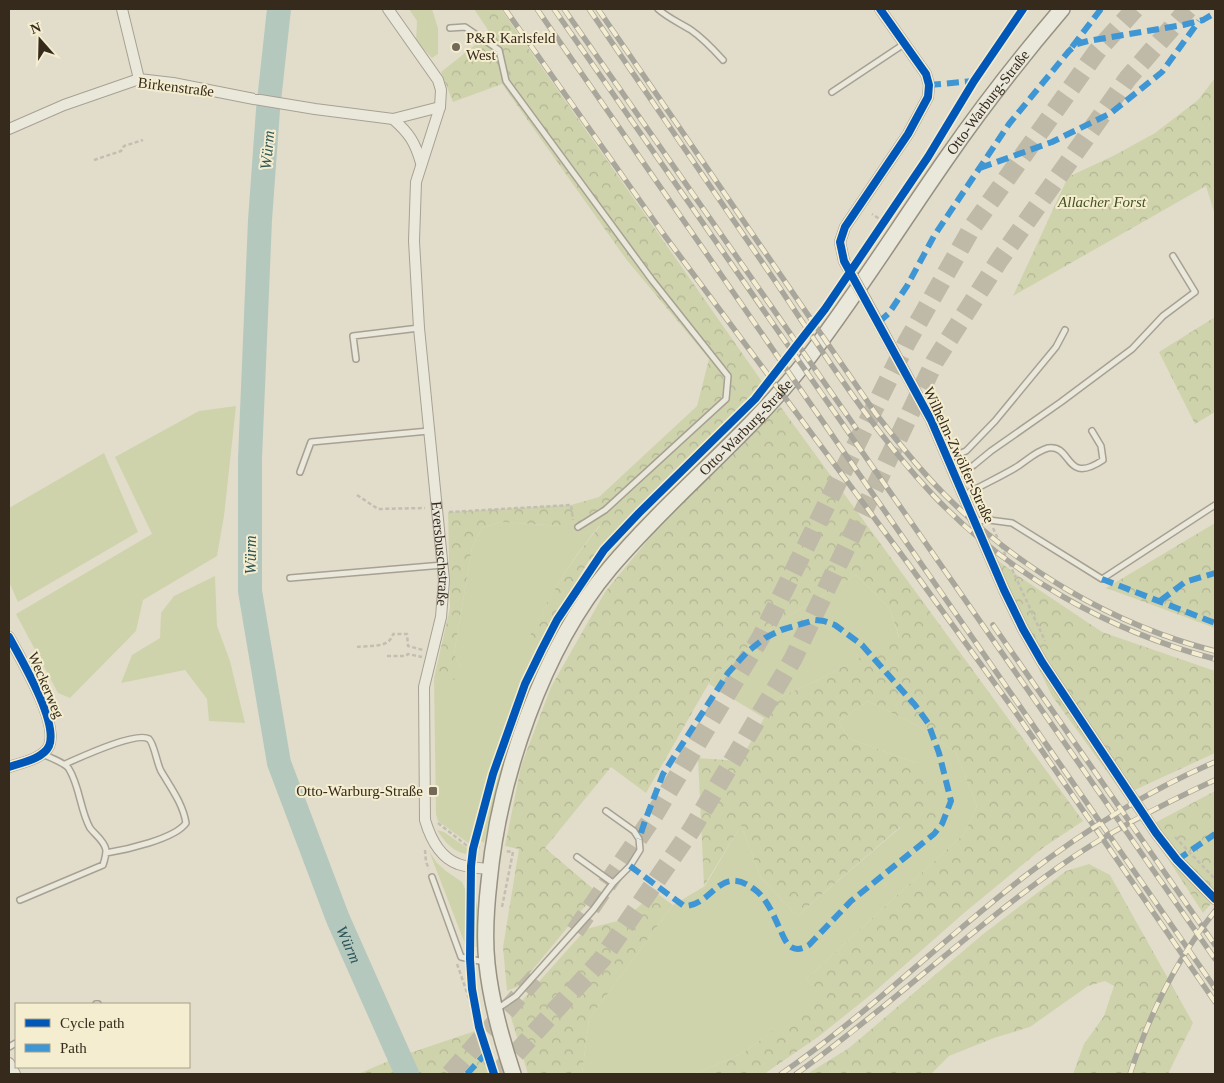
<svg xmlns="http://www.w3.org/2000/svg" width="1224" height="1083" viewBox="0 0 1224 1083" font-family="Georgia,serif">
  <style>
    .green { fill: #cfd3ac }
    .forest { fill: url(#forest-crowns) }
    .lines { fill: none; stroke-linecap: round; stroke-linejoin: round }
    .river { stroke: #b5c8be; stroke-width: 24 }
    .motorway-tunnel { stroke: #bfb9a7; stroke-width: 19; stroke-dasharray: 19 9; stroke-linecap: butt }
    .service-casing { stroke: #a7a194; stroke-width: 8 }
    .minor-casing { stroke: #a7a194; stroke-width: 12 }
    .secondary-casing { stroke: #979183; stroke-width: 18 }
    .path { stroke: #c3beb2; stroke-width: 2.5; stroke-dasharray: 4 2.5; stroke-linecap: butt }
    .service { stroke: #eae7db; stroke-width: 5 }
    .minor { stroke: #eae7db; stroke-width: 10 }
    .secondary { stroke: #eae7db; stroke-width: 15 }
    .rail-casing { stroke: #a9a69c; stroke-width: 5.5 }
    .rail { stroke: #f5edcf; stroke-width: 4; stroke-dasharray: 11; stroke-linecap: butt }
    .minor-bridge-casing { stroke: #a7a194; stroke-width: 12; stroke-linecap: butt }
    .minor-bridge { stroke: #eae7db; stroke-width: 10 }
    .quiet { stroke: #3e96d4; stroke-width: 6; stroke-dasharray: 12 6; stroke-linecap: butt }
    .cycleway-casing { stroke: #f5edcf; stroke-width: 11 }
    .cycleway { stroke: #0057b8; stroke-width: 8 }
    .poi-dot { fill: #726959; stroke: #f5edcf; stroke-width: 2 }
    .labels { text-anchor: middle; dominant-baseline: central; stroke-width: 4; stroke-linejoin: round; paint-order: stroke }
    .poi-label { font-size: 15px; fill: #352a1c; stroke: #f5edcf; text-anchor: start }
    .street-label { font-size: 15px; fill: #352a1c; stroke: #f5edcf }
    .park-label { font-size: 15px; font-style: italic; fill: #425123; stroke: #f5edcf }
    .water-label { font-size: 16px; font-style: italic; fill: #2b5455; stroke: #f5edcf }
  </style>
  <defs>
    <pattern id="forest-crowns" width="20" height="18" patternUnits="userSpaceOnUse" patternTransform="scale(1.25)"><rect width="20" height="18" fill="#cfd3ac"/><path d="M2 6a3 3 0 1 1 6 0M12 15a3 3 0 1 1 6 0" fill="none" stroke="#b2b593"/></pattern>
  </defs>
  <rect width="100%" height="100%" fill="#e2ddca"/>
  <path class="green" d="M409,9H432L438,28V54L432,58L416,41L417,21Z
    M236,406L224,516L217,556L143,600L136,631L70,698L58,693L16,614L152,534L115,457L199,411Z
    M104,453L138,532L18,602L9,582V508Z
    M500,522L563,526L600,525C568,563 547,601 526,645L535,651L498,747L484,793L472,842L468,843L438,821L436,814L434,678L438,681L461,667L454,654L472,547L482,528Z
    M856,575L890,609L899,638L822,678L774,700L764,718L709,684L713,676L777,623Z
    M215,576L217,626L230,661L245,723L209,721L207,699L185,670L121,683L132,655L160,638L161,613L174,596Z
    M542,658L545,659L518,724L504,767L484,843L480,840C494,777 513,716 542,658Z
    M868,701L918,726L956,753L977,806L964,834L806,979L822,995L743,1053L695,1074H582L589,1019L673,905L705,886L741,825L761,878L797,916L901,827L916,763L848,738L839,721Z
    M437,830L444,832L467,848L466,854C453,852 444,841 437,830Z
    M429,851L437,863L446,871L462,882L467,893V949Z
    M473,892L477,904V947H473Z"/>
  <path class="forest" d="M474,9H501L763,383L708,440L631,514L588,562L535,651L525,646C546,602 568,563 600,526H563L500,522L482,528L472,547L454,654L461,667L454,680L438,681L434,678L450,608L448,512L571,505L599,497L697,406L709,359L626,259L502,84L453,102L441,72L490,33Z
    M1215,78V215L1206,186L1013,296L1068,177L1113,156L1155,133L1198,100Z
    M1215,317V412L1195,424L1159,352Z
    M780,406L1083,821L1044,847L964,913L873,993L818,1037L764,1074H695L743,1053L821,995L806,979L964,834L977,806L956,753L918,726L868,701L839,721L848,738L916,763L937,783V816L915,837L900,827L797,916L761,878L741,825L704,886L698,758L740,761L774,700L822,678L899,637L890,609L856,575L777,623L713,676L646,793L611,767L545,848L597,892L519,986L507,991L503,947L519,849L505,846L521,766L551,687L605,592L656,530Z
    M1215,523V628L1106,588Z
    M980,547L1020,577L1102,632L1215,671V753L1124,795L1052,696Z
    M1215,791V899L1203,913L1147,827Z
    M1089,864L1110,875L1193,1023L1168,1074H1073L1084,1044L1104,1016L1114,986L1105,981L1088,986L1030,1027L994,1038L949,1056L931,1074H807L849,1048L982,935L1066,871Z
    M655,892L673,905L589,1019L582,1074H528L510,1014L586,929L625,919Z
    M475,1031L489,1074H358L398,1057Z"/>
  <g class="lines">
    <path class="river" id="s1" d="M279,9L268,110L260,220L250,459V591L279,763L338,919L407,1074"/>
    <path class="motorway-tunnel" d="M575,931L653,817L761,637L907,342L973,226L1098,50L1135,9
      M450,1074L535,978
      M497,1074L602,959L692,829L793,659L935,361L1000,259L1128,78L1188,9"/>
    <defs>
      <path id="service" d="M658,9C668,18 680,23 691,30C704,39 713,49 723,60
        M450,28L465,27L499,50L506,81L652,280L728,376L726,399L605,510L578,527
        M832,92L904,44
        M356,359L353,336L419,328
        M947,459L966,451L995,421L1056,347L1065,330
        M300,472L311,442L429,431
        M955,477L974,465L991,451L1061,402L1132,349L1163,316L1195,292L1173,256
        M963,496C980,486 998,478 1015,468C1025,462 1036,451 1048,448C1073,444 1064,486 1103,460L1101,446L1092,431
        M975,521L989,520L1012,523L1102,579L1215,505
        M290,578L443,565
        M65,764C79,758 136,731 149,739C154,743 157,764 161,771C171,788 183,804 186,823C175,839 125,850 106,853
        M577,857L613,883
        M432,877L461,957L484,962
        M20,900L103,865C105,859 106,855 106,850C104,840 95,835 90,828C80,810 80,787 69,769C66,763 50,758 43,754
        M96,1004H98
        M497,1009L516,996L593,910L613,883L630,866L640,850L639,839L634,831L606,811
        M9,1047L16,1043"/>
      <g id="minor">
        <path d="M122,9L139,79"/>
        <path id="s2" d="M388,9L438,80L441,90L440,107L416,182L414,241L419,328L444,580L441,617L424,687L425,820C430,837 439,857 458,864C468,868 480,868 490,869"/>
        <path d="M393,119C409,133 415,142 421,163"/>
        <path d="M9,129L64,105L139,79L173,83L254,99L315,109L393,119L440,107"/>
        <path d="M844,261L840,242L845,227L908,134L928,97L929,85L926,74L880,9"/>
        <path d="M867,302L931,420L1004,590L1023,629L1042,662L1156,833L1177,860L1215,899"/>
        <path d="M9,637C21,659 59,723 49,746C43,759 20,763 9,767"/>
        <path d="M9,1063L15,1074"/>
      </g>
      <g id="secondary">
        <path id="s3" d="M513,1074C501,1038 491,1002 487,964C484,937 486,909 489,882C499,777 542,649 610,568C670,497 744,439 802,366C853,300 898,228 946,159C982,107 1021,57 1062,9"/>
      </g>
    </defs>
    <use href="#service" class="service-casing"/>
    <use href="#minor" class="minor-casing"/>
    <use href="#secondary" class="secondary-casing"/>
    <path class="path" d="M94,160L121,151L124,146L143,140
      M866,249L863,246L881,220L872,214
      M357,495L378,509L425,508
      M449,512L571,505L573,520
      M993,528L1045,641
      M357,647C369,645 389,649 393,634H407L408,646L423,650
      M387,656H406L408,654L422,657
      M438,823L466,845L480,847
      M1175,837L1215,879
      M425,850L426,862L429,869
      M502,907L513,852L505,851
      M457,964L479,1027"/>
    <use href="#service" class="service"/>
    <use href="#minor" class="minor"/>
    <use href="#secondary" class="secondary"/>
    <defs>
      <path id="rail" d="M505,9L662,232L907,562L1016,713L1215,1002
        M537,9L1215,988
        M554,9L1215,959
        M564,9L856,428
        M589,9C650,98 711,188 773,278C823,352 871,429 933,495C1008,574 1110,632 1215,659
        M598,9L876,414C898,442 920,470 945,495C1019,569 1113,625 1215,651
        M993,625L1215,945
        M781,1074C868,1014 942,940 1025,876C1084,831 1147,791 1215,762
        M796,1074C887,1009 968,931 1060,866C1108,832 1161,805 1215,780
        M1130,1074C1149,1015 1176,960 1215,911"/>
    </defs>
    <use href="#rail" class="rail-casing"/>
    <use href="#rail" class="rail"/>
    <defs>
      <path id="minor-bridge" d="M844,261L867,302"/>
    </defs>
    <use href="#minor-bridge" class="minor-bridge-casing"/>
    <use href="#minor-bridge" class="minor-bridge"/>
    <path class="quiet" d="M1072,47L1101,9
      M929,85L974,81
      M980,168L1052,142L1111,113L1162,72L1199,21
      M879,322L889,313L907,286L934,236L1009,124L1069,51L1077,44L1088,41L1183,25L1203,20L1215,13
      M1102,579L1215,623
      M1160,601L1185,582L1215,573
      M1177,860L1215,834
      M630,866L684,906C713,906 719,863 754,889C766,897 773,914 779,927C782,933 785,943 791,947C797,951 804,948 809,945L851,901L934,834L942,824L951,801L939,753L928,723L915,705L862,645L835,625L824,621L815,620L781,630L765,638L747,652L728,673L663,774L645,821L639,839
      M467,1074L487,1052"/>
    <defs>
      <path id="cycleway" d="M880,9L926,74L929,85L928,97L908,134L845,227L840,242L844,261L931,420L1004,590L1023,629L1042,662L1156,833L1177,860L1215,899
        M9,637C21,659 59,723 49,746C43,759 20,763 9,767
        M494,1074L479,1027L472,989L470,959L471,866L473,849L493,774L525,684L542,649L557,620L604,550L639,513L755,399L825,309L928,157L974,81L1023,9"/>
    </defs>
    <use href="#cycleway" class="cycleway-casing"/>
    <use href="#cycleway" class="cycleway"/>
  </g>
  <g class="poi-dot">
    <circle cx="456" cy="47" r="5"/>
    <rect x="428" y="786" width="10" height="10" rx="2.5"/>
  </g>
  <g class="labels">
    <g class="poi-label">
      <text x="466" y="38">P&amp;R Karlsfeld<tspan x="466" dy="17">West</tspan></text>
      <text x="423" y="791" text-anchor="end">Otto-Warburg-Straße</text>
    </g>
    <g class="street-label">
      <text transform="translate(176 87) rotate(7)">Birkenstraße</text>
      <text stroke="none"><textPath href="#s3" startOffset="1138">Otto-Warburg-Straße</textPath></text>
      <text stroke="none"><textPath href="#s3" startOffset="732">Otto-Warburg-Straße</textPath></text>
      <text transform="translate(959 455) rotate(65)">Wilhelm-Zwölfer-Straße</text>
      <text stroke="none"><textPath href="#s2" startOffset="566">Eversbuschstraße</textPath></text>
      <text transform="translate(46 685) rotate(67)">Weckerweg</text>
    </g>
    <g class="park-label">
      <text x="1102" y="202">Allacher Forst</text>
    </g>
    <g class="water-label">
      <text transform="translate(267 150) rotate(-85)">Würm</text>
      <text transform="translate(250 555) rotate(-90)">Würm</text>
      <text stroke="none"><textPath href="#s1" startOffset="952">Würm</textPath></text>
    </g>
  </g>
  <rect width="1224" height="1083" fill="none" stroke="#352a1c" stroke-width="20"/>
  <rect x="15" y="1003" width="175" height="65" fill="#f5edcf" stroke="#a89f87"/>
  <rect x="25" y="1019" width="25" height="8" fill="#0057b8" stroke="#a89f87"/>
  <text x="60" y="1028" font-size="15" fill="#352a1c">Cycle path</text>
  <rect x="25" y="1044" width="25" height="8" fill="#3e96d4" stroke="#a89f87"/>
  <text x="60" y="1053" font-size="15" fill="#352a1c">Path</text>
  <g transform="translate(40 40) rotate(340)" stroke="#f5edcf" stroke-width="4" paint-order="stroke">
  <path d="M0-4L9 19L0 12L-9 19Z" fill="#352a1c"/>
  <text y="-8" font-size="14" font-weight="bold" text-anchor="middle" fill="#352a1c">N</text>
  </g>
</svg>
